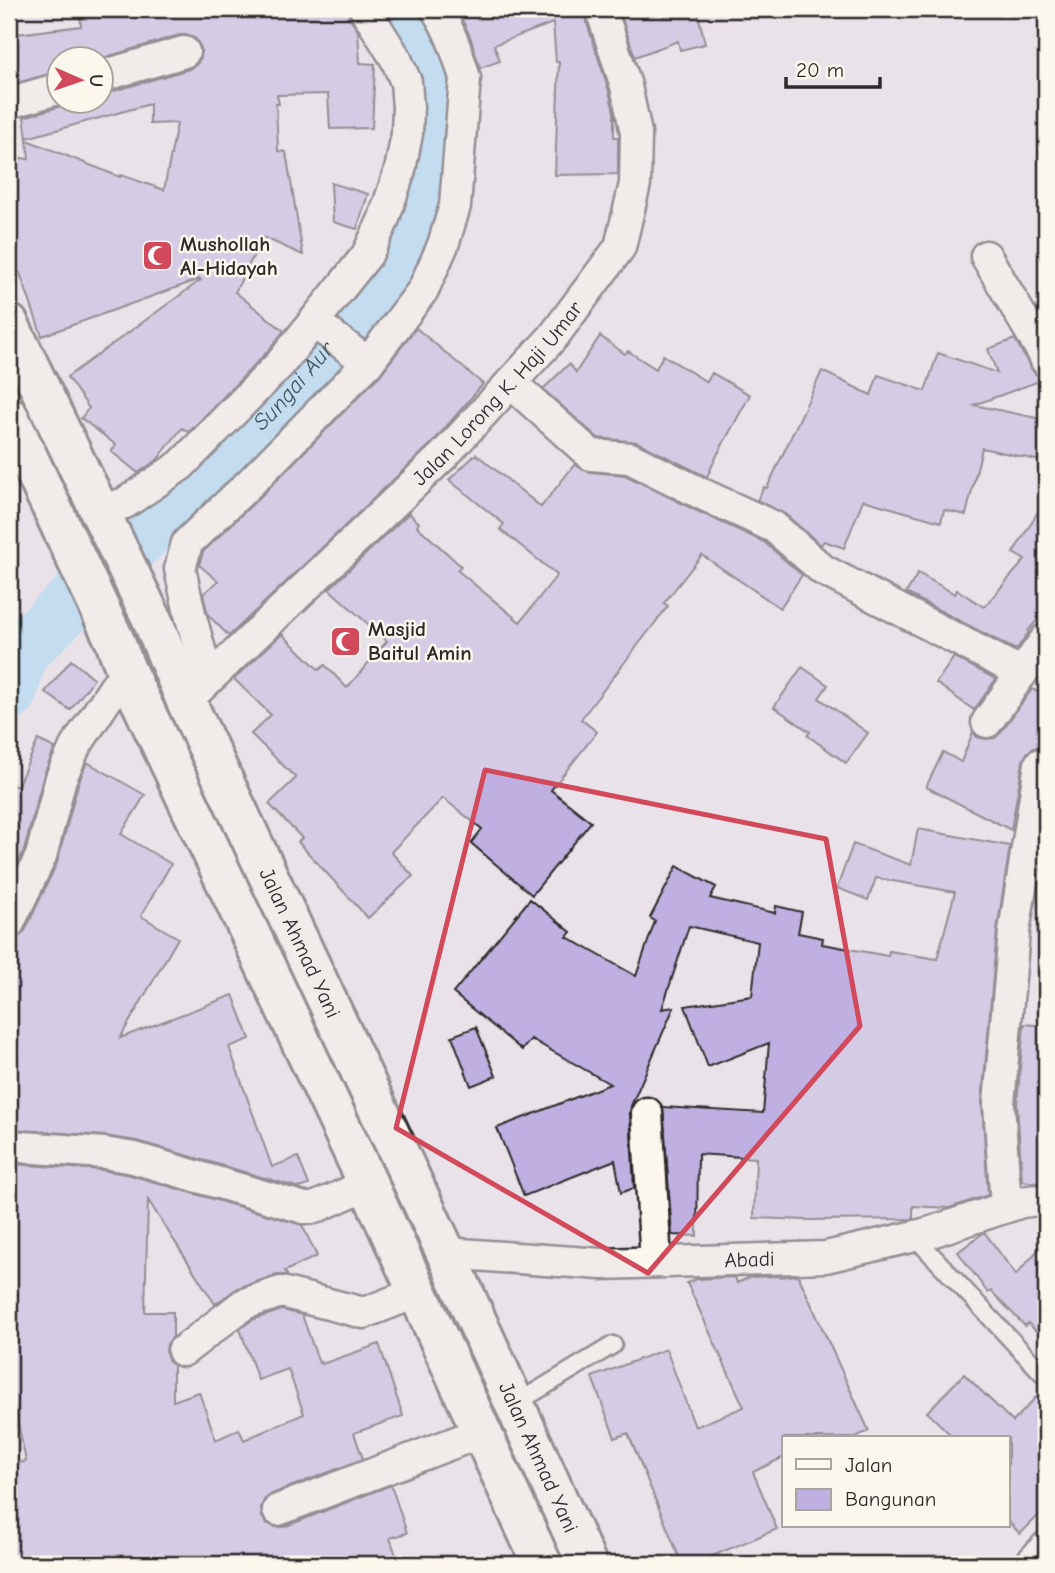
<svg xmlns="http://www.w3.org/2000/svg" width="1055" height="1573" viewBox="0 0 1055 1573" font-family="'Comic Neue',sans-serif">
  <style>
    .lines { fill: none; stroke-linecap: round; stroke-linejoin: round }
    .river { stroke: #97d4f8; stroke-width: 56 }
    .building { fill: #bfb0e1; stroke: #2b2b2b; stroke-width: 2 }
    .service-casing { stroke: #2b2b2b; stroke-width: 21 }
    .minor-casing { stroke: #2b2b2b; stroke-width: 35 }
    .trunk-casing { stroke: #2b2b2b; stroke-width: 44 }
    .service { stroke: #fbf7ec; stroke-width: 16 }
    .minor { stroke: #fbf7ec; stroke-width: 30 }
    .trunk { stroke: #fbf7ec; stroke-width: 38 }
    .marked { fill: none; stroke: #d1495b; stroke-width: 5; stroke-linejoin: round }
    .labels { text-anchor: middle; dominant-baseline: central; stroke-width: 5; stroke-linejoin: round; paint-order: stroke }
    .poi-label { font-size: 21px; font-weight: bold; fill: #2b2b2b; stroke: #fbf7ec; text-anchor: start }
    .street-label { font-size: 21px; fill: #2b2b2b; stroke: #fbf7ec }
    .water-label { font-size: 23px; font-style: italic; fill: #46555e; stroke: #fbf7ec }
  </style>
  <rect width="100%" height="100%" fill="#e9e2e9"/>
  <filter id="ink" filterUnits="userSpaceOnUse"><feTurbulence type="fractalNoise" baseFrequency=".0143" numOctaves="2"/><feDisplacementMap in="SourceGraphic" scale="14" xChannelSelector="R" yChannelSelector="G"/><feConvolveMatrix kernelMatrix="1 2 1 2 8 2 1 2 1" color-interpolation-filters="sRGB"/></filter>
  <g filter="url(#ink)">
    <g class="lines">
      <path class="river" id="s1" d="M9,693L20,652L275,408L354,315L405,235L427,162L431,49L407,9"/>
    </g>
    <path class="building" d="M80,9H348L350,18L358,31L360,63L375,64L372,128L330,129L328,94L277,95L279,104H276L278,151L286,152L303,255L263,237L235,292L284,331L267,352L189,432L182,428L157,460L138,473L111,451L116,445L81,418L89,408L67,377L201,280L200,279L42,336L20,273L9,272V180L12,157L29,159L27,140L120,177L121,175L164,190L177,123L150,124V104L27,138L24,117L65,105L71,102H102V93H107L189,69L197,64L201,57V48L196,39L187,35H179L96,60H60V71L9,85V35L81,26Z
      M457,9H584V14L609,91L614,112V137H618V174L555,175L559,62H556L553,23L494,45L500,61L480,68L470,36Z
      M619,9H661L664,17L697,9L705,44L680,50L678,41L635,57Z
      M331,183L368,194L357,229L333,222Z
      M416,328L483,384L433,442L229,636L208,615L203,594L218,581L199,565L203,552L262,495L380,375Z
      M600,336L625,354L628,351L656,369L663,355L707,382L712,373L750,395L717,455L707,477L637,442L598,438L543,389L569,364L576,372Z
      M1015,339L1030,367L1035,374L1041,376L1042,380L974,405L1046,420V462L982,448L966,515L944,510L941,522L863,500L844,548L824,541L821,545L785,514L757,500L764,487L767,488L822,371L871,395L878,375L925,391L938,353L997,373L988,349Z
      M476,454L541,507L575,464L580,468L590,472L625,475L695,510L764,542L802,575L780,608L702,555L664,603L668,606L581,719L597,732L551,790L591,822L532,895L471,843L482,829L443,798L391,852L413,876L368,918L298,842L302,838L269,804L296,778L251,734L271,715L234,679L282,634L319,670L325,665L347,688L387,641L329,589L409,513L419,523L417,526L461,566L457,570L520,622L557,575L500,529L504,524L449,480Z
      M1046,499V610L1028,631L1029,632L1016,650L906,593L918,573L955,594L957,590L984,607L1025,560L1013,553Z
      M954,657L996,679L974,710L936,683Z
      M71,660L94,679L70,710L45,692Z
      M802,667L828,685L819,698L868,733L846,763L807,735L810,732L774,707Z
      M1032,689L1046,696V730L1039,747L1033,748L1027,753L1023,761L1011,830L926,787L943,752L961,762L973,732L977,737L985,739L995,738L1001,732Z
      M38,740L55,748L44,774L24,850L9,883V783L17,787Z
      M87,762L145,795L121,834L171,864L141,916L178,938L120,1038L233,995L250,1039L229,1047L272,1167L298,1157L309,1185L300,1188L137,1141L105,1136L9,1129V940L18,938L25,931L57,863L78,784Z
      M918,829L1010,846L997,930L982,1102L988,1195L949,1208L913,1206V1219L807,1220L754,1218L756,1158L698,1154L697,1236L672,1235L663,1107L763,1113L769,1043L708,1067L685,1006L752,996L758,942L689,926L662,1009L674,1007L631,1106L630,1114L634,1188L621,1193L615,1160L524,1196L497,1128L610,1084L531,1039L522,1050L453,993L530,899L571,932L567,937L636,976L655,921L650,918L677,866L716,887L710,898L775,913L776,906L802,912L798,933L823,938L822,944L888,956L889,951L937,959L955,892L876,878L868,900L837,888L853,844L911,865Z
      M1024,1024L1046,1026L1038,1128H1044L1042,1154L1039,1182L1036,1183L1022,1181L1017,1104Z
      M476,1027L496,1076L471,1086L452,1036Z
      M9,1164L102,1170L130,1175L302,1225L317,1256L285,1271L287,1275H276L238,1288L215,1304L148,1200L145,1312H173V1337L167,1344L166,1353L169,1361L173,1365V1401L199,1392L216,1440L239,1429L244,1440L304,1414L288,1369L258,1380L240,1329L252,1320L282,1310L302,1315L319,1363L321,1362L322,1364L379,1344L403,1416L354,1433L363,1459L272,1494L264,1500L261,1508L262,1517L266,1523L275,1527H284L391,1485L407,1533L390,1538L399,1564H9V1466L26,1461L14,1405L9,1406V1326L14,1325L9,1300Z
      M983,1233H985L1016,1275L1046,1241V1341L1028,1323L1025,1326L991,1291L988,1293L958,1252Z
      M798,1275L869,1431L853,1438H784V1457L753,1472L777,1529L693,1564H682L628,1433L615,1438L592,1377L666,1349L695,1427L744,1407L687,1283L697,1279L735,1277L737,1283L750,1277L780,1276V1277Z
      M964,1374L1013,1422L1046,1386V1508L1020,1534L1008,1521V1438H954L927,1412Z"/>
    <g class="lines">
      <defs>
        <path id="service" d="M914,1236L1044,1375
          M515,1404L613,1345"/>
        <g id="minor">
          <path d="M102,76L184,52"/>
          <path d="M9,103L60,88"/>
          <path d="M986,256L1043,353L1046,360"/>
          <path d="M314,322L368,363"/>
          <path d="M511,383L591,455L630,458L702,494L774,527L823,570L1022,673"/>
          <path d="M100,511L125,503L181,465L280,364L367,255L383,221L400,170L407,134L408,107L406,82L396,59L365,9"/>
          <path d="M208,679L190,614L180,569L187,543L250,483L368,363L423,290L443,245L455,206L465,78C458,55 450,29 436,9"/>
          <path id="s2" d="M186,701L445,454L553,337L620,247L635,184L636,133L626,86L601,9"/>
          <path d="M987,722L1046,639"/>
          <path d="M9,923L41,856L61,778L75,747L126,670"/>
          <path d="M647,1113L656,1262"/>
          <path d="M9,1146L104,1153L134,1158L304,1208H314L368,1184"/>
          <path d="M1006,1207L999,1104L1014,932L1040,764"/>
          <path id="s3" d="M446,1253L601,1264L826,1257L928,1233L1022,1202L1046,1199"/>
          <path d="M183,1351L244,1304L281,1292L364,1313L418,1292"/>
          <path d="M278,1510L482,1432"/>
          <path d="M1030,1564L1046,1547"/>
        </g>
        <g id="trunk">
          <path id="s4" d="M9,324L151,617L186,701L446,1253L587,1564"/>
          <path d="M9,417L114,639L126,670L368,1184L542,1564"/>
        </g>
      </defs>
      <use href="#service" class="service-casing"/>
      <use href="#minor" class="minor-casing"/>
      <use href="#trunk" class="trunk-casing"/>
      <use href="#service" class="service"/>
      <use href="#minor" class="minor"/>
      <use href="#trunk" class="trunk"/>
    </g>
  </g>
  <path d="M0 0H1055V1573H0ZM485,770L826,839L860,1026L648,1273L396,1128Z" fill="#e9e2e9" fill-opacity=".55" fill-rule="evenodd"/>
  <path class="marked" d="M485,770L826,839L860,1026L648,1273L396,1128Z"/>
  <defs>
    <symbol id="mosque-square" viewBox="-11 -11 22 22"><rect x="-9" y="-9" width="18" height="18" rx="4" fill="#d1495b" stroke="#fbf7ec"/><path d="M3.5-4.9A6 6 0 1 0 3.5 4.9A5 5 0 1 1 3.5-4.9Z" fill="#fff"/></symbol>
  </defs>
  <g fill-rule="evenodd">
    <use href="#mosque-square" x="140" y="238" width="35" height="35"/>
    <use href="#mosque-square" x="328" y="624" width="35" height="35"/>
  </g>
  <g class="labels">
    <g class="poi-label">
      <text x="180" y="244">Mushollah<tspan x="180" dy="24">Al-Hidayah</tspan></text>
      <text x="368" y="629">Masjid<tspan x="368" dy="24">Baitul Amin</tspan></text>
    </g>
    <g class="street-label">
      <text stroke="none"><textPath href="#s2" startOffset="438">Jalan Lorong K. Haji Umar</textPath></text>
      <text stroke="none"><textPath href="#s4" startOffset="684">Jalan Ahmad Yani</textPath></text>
      <text stroke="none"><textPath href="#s3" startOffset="304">Abadi</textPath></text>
      <text stroke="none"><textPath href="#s4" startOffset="1251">Jalan Ahmad Yani</textPath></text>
    </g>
    <g class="water-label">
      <text stroke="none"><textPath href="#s1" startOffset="424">Sungai Aur</textPath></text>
    </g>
  </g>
  <rect width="1055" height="1573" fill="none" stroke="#fbf7ec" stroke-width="35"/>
  <rect x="18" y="18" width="1020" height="1538" fill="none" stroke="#2b2b2b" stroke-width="2.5" filter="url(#ink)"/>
  <rect x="782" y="1436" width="228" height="91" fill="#fbf7ec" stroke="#a8a59f" stroke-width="2"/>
  <rect x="796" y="1459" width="35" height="10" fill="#fbf7ec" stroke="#a8a59f" stroke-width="2"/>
  <text x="845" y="1472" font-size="21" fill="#2b2b2b">Jalan</text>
  <rect x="796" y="1489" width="35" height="21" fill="#bfb0e1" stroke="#a8a59f" stroke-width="2"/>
  <text x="845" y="1506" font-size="21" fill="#2b2b2b">Bangunan</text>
  <g transform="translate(80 80) rotate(92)"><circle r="33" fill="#fbf7ec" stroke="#a8a59f" stroke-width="2"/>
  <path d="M0-5L12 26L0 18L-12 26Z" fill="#d1495b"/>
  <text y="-10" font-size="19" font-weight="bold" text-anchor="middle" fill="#2b2b2b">U</text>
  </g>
  <path d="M786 77v10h94v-10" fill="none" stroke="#2b2b2b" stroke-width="3.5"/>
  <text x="796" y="77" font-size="21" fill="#2b2b2b" stroke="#fbf7ec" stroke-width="5" paint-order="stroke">20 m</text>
</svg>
